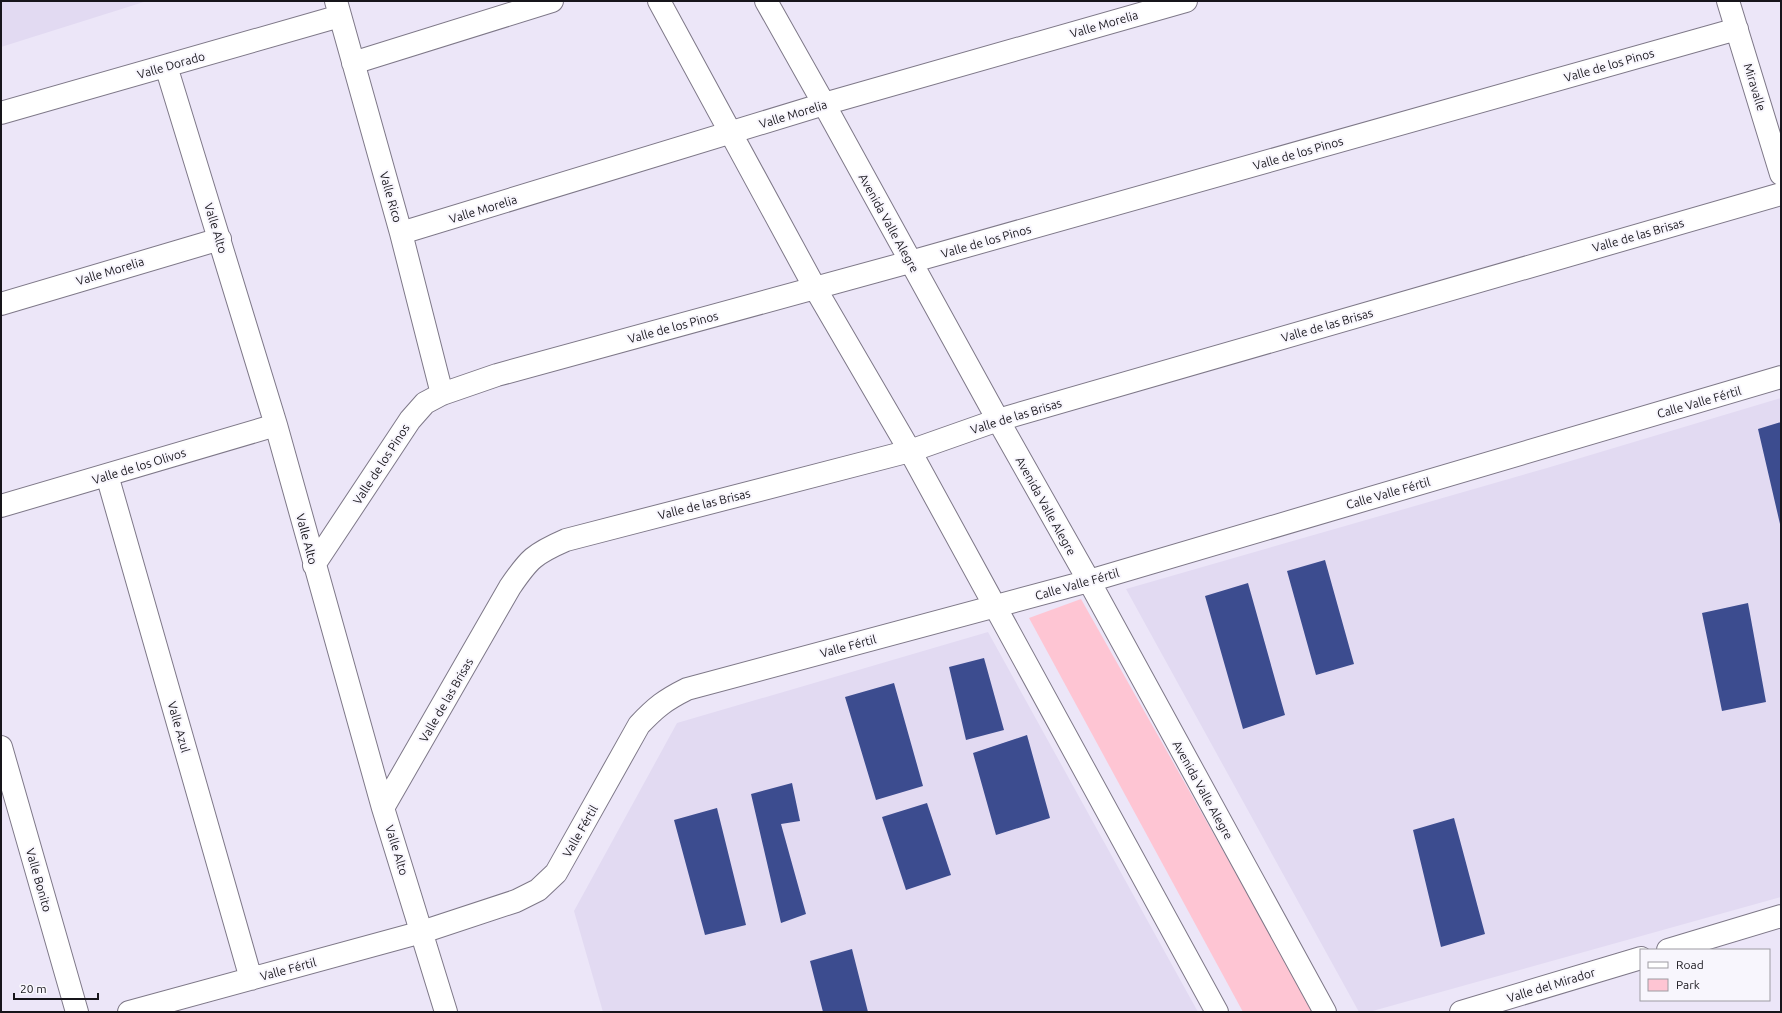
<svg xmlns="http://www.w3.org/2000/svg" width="1782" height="1013" viewBox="0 0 1782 1013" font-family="Ubuntu,sans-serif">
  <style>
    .built { fill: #e2daf2 }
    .green { fill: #fec5d3 }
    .building { fill: #3c4c8f }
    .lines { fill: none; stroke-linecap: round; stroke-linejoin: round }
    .street-casing { stroke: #7e7888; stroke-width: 24 }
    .street { stroke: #fff; stroke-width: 22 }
    .labels { text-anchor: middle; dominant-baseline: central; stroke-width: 4; stroke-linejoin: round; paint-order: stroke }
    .street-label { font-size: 12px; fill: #17151b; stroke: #f8f6fd }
  </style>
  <rect width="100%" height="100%" fill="#ece6f8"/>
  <path class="built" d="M1,1H147L1,47Z
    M1781,398V897L1369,1012H1359L1126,589L1547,468Z
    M988,632L1198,1012H603L574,911L677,723Z"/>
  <path class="green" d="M1081,599L1314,1012H1243L1029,618Z"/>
  <path class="building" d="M1781,422V523L1780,524L1758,429Z
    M1325,560L1354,664L1316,675L1287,571Z
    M1248,583L1285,715L1243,729L1205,596Z
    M1748,603L1766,702L1722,711L1702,613Z
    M984,658L1004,730L966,740L949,667Z
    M894,683L923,786L876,800L845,697Z
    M1027,735L1050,818L996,835L973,753Z
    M792,783L800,821L781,824L806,914L781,923L751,794Z
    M927,803L951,875L906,890L882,817Z
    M717,808L746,925L705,935L674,820Z
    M1454,818L1485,934L1441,947L1413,830Z
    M852,949L868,1012H823L810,961Z"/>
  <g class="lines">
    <defs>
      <path id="street" d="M336,1L401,233L442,394
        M659,1L815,288L910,451L1217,1012
        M766,1L824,104L998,420L1089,581L1325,1012
        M1728,1L1781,174
        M353,63L552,1
        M166,66L276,425L383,808L446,1012
        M1,113L340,16
        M401,233L824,104L1186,1
        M1,304L220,239
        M107,475L251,979
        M1,506L276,425
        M314,565L410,420L425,403L442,394L497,375L910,262L1737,29
        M1,747L77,1012
        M383,808L510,587C529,559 534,554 566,540L910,451L998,420L1781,194
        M1668,950L1781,916
        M129,1012L422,932L516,901L538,890L556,873L639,725C656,707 665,700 687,689L1089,581L1781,377
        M1461,1012L1641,958"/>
    </defs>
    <use href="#street" class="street-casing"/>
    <use href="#street" class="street"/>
  </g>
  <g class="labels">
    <g class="street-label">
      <text transform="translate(1104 24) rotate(-16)">Valle Morelia</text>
      <text transform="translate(171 65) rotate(-16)">Valle Dorado</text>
      <text transform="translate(1609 65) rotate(-16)">Valle de los Pinos</text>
      <text transform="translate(1755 87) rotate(73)">Miravalle</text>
      <text transform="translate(793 114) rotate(-17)">Valle Morelia</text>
      <text transform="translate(1298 153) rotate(-16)">Valle de los Pinos</text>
      <text transform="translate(391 197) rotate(74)">Valle Rico</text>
      <text transform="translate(483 209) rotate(-17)">Valle Morelia</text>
      <text transform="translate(889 223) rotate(61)">Avenida Valle Alegre</text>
      <text transform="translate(216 228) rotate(73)">Valle Alto</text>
      <text transform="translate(1638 235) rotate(-16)">Valle de las Brisas</text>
      <text transform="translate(986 241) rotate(-16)">Valle de los Pinos</text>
      <text transform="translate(110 271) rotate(-17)">Valle Morelia</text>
      <text transform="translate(1327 325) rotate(-16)">Valle de las Brisas</text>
      <text transform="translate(673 327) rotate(-15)">Valle de los Pinos</text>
      <text transform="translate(1699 402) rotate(-16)">Calle Valle Fértil</text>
      <text transform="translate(1016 416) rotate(-17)">Valle de las Brisas</text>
      <text transform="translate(381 464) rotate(-57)">Valle de los Pinos</text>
      <text transform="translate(139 466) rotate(-17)">Valle de los Olivos</text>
      <text transform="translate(1388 493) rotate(-16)">Calle Valle Fértil</text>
      <text transform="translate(704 504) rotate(-14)">Valle de las Brisas</text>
      <text transform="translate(1046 506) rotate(61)">Avenida Valle Alegre</text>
      <text transform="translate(307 539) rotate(75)">Valle Alto</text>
      <text transform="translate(1077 584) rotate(-16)">Calle Valle Fértil</text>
      <text transform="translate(848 646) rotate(-15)">Valle Fértil</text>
      <text transform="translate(446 700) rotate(-60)">Valle de las Brisas</text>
      <text transform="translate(179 727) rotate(74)">Valle Azul</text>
      <text transform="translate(1203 790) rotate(61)">Avenida Valle Alegre</text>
      <text transform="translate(580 831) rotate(-60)">Valle Fértil</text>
      <text transform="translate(397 850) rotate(73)">Valle Alto</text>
      <text transform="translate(39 880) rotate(74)">Valle Bonito</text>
      <text transform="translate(288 969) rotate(-15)">Valle Fértil</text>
      <text transform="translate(1551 985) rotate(-17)">Valle del Mirador</text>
    </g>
  </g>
  <rect width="1782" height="1013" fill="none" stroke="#17151b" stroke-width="4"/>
  <rect x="1640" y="949" width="130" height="52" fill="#f8f6fd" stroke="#9e9ca3"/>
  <rect x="1648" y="962" width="20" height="6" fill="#ffffff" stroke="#9e9ca3"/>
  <text x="1676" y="969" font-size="12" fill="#17151b">Road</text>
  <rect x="1648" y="979" width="20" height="12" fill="#fec5d3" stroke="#9e9ca3"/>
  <text x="1676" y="989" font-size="12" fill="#17151b">Park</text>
  <path d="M14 993v6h84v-6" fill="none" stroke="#17151b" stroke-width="2"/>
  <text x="20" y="993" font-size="12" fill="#17151b" stroke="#f8f6fd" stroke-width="3" paint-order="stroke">20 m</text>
</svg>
